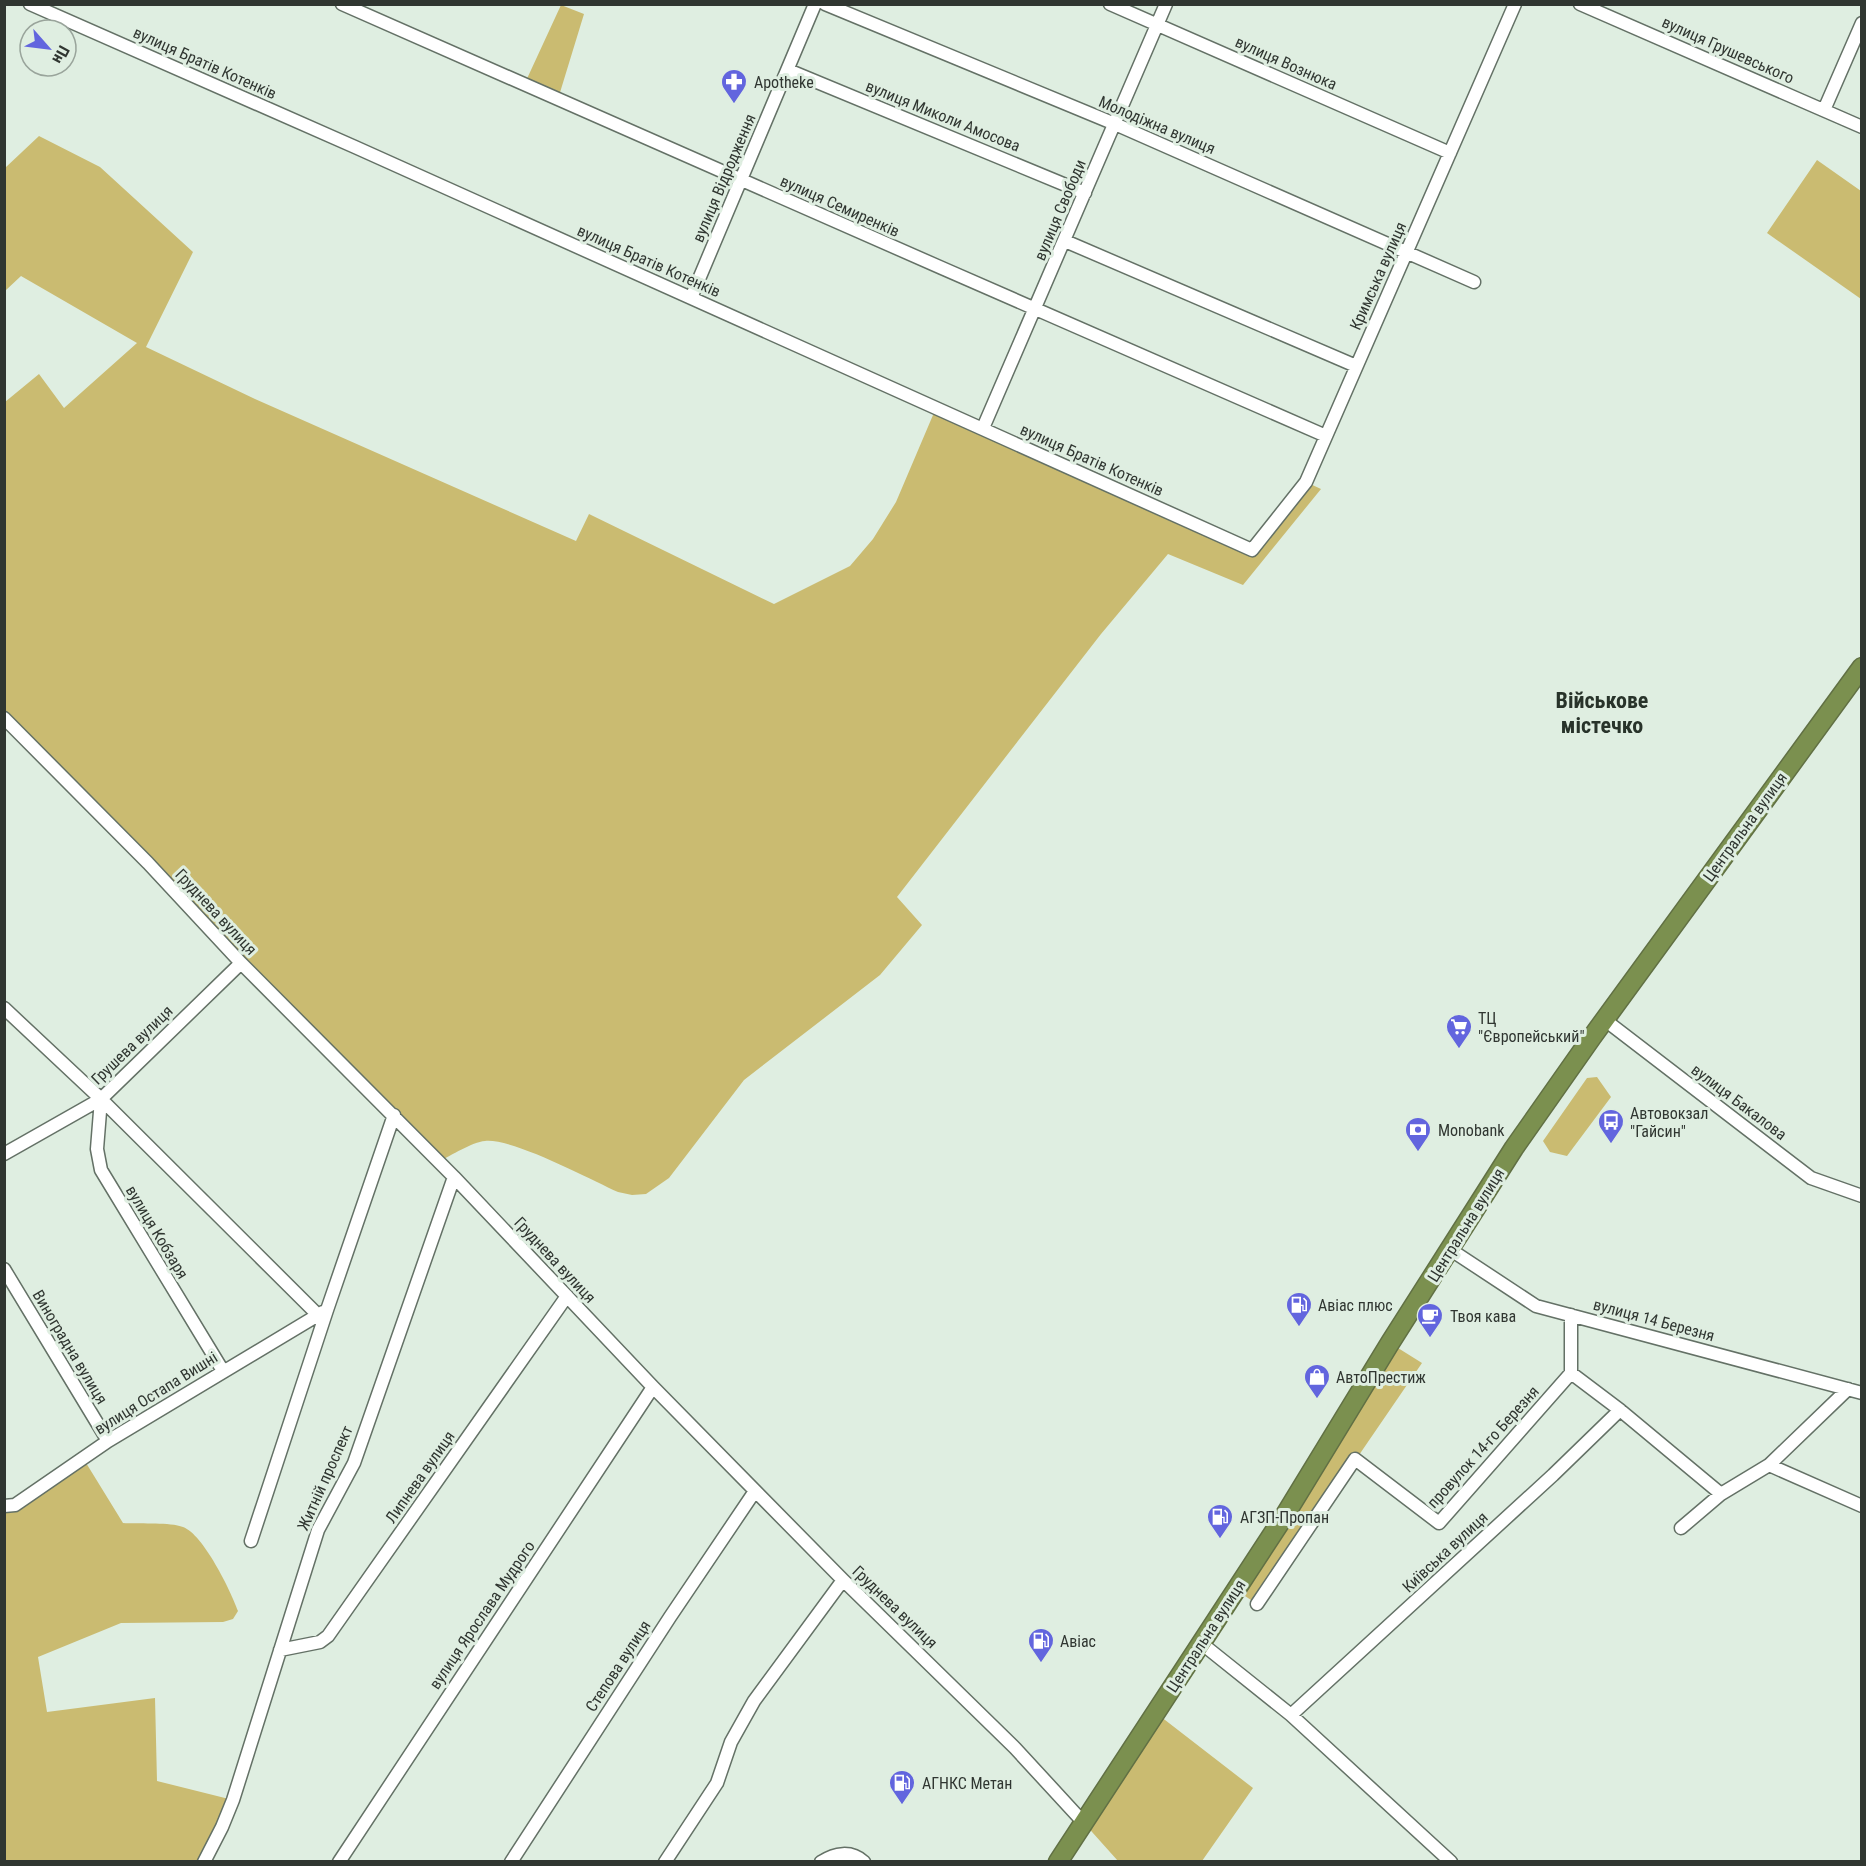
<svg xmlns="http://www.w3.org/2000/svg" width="1866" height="1866" viewBox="0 0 1866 1866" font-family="'Roboto Condensed',sans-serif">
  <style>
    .green { fill: #cabb71 }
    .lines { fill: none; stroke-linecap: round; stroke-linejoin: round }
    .minor-casing { stroke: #647166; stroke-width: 15 }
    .highway-casing { stroke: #617044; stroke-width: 21 }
    .minor { stroke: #fff; stroke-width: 12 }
    .highway { stroke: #7b904f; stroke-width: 18 }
    .labels { text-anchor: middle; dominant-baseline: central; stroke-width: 6; stroke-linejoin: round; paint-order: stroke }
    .street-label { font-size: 16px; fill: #303631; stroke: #dfeee1 }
    .poi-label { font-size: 16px; fill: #303631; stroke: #dfeee1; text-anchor: start }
    .district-label { font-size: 22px; font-weight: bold; fill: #28332a; stroke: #dfeee1 }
  </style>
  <rect width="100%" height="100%" fill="#dfeee1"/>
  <path class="green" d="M561,5L584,14L558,99L525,83Z
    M39,136L100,167L193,252L146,347L255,399L576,541L589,514L774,604L850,566L873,539L896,502L936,408L1252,550L1306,482L1321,489L1243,585L1168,554L1101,634L897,897L922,925L880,975L744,1080L669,1178L646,1194L632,1195L618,1192C589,1179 513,1138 485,1141C472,1142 451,1156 439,1161L5,717V402L39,374L64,408L137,343L21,276L5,291V168Z
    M1817,160L1861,191V299L1767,233Z
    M1597,1077L1611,1097L1567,1156L1550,1152L1543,1141L1587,1078Z
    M1390,1343L1422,1363L1257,1604L1236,1590Z
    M83,1458L123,1523C139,1524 170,1522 183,1527C203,1534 231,1591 238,1611L233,1619L223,1622L121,1623L38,1657L47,1712L155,1698L157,1781L233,1800L205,1861L5,1862V1506Z
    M1156,1713L1253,1788L1202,1861H1118L1084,1823Z"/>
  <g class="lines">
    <defs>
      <path id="minor" d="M30,4L355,147L1252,550L1306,482L1515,4
        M342,4C671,147 997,294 1326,436
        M825,4L1115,124L1474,282
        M1110,4L1450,153
        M1580,4L1862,127
        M788,70L1085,193
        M1824,110L1862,23
        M1065,241L1356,366
        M691,298L815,4
        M983,428L1166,4
        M4,718L148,863L241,963L454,1177L653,1387L843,1580L1015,1748L1084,1823
        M4,1008L101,1099L318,1315
        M1605,1020L1811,1178L1862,1196
        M101,1099L97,1149L101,1170L223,1371
        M4,1154L101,1099L241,963
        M1451,1250L1536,1306L1862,1393
        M4,1269L108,1441
        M1571,1373L1620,1410L1721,1494
        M1769,1465L1862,1506
        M4,1506L15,1505L108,1441L323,1312
        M1681,1528L1721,1494L1769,1465L1848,1389
        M251,1541L327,1310L394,1115
        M1257,1604L1355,1459L1439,1523L1571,1373V1315
        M1201,1643L1291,1715L1451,1862
        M280,1650L320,1642L328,1636L567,1296
        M1291,1715L1553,1475L1620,1410
        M204,1862L222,1827L233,1800L318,1530L354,1463L454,1177
        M339,1862L653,1387
        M511,1862L670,1617L755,1491
        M665,1862L717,1783L731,1742L754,1701L843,1580
        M821,1862C835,1853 851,1850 864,1862"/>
      <path id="highway" d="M1058,1862L1285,1515L1390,1343L1514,1148L1592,1037L1862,667"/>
    </defs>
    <use href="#minor" class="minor-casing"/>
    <use href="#highway" class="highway-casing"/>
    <use href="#minor" class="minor"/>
    <use href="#highway" class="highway"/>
  </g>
  <defs>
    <symbol id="pharmacy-pin" viewBox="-11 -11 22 30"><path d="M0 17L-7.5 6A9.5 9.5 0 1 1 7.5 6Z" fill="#6265de" stroke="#dfeee1"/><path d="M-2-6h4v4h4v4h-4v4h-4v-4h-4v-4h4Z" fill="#fff"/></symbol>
    <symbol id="supermarket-pin" viewBox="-11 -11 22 30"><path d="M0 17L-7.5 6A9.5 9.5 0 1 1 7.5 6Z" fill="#6265de" stroke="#dfeee1"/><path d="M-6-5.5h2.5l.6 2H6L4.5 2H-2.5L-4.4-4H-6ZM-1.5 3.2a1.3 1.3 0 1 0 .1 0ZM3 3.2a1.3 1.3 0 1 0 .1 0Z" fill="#fff"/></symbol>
    <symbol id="bus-pin" viewBox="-11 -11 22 30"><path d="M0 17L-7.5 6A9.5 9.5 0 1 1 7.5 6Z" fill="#6265de" stroke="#dfeee1"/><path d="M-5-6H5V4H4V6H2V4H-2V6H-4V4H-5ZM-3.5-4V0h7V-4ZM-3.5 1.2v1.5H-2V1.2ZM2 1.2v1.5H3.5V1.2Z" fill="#fff"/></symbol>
    <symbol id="bank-pin" viewBox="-11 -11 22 30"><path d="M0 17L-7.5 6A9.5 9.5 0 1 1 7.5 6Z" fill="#6265de" stroke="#dfeee1"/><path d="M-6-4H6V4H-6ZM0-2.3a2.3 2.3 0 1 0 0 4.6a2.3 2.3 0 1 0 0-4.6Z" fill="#fff"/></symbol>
    <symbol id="fuel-pin" viewBox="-11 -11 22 30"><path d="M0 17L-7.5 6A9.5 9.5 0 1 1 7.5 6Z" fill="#6265de" stroke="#dfeee1"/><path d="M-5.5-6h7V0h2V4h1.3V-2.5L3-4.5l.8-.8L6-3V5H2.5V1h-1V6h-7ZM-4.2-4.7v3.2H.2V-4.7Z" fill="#fff"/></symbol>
    <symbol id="cafe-pin" viewBox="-11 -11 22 30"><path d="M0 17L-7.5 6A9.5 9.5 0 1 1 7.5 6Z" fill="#6265de" stroke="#dfeee1"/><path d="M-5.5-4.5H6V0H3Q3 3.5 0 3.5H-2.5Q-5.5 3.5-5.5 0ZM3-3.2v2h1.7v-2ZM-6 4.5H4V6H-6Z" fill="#fff"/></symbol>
    <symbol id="shop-pin" viewBox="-11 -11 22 30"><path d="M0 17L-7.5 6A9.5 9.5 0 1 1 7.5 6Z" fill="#6265de" stroke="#dfeee1"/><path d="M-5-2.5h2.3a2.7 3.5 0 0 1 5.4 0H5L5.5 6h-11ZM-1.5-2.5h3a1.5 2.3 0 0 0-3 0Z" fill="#fff"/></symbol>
  </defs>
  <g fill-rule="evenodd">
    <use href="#pharmacy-pin" x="719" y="67" width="30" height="40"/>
    <use href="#supermarket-pin" x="1444" y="1012" width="30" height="40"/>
    <use href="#bus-pin" x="1596" y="1107" width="30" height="40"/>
    <use href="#bank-pin" x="1403" y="1115" width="30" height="40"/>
    <use href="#fuel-pin" x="1284" y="1290" width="30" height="40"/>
    <use href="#cafe-pin" x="1415" y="1301" width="30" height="40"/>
    <use href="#shop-pin" x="1302" y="1362" width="30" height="40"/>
    <use href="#fuel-pin" x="1205" y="1502" width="30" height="40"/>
    <use href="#fuel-pin" x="1026" y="1626" width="30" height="40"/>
    <use href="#fuel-pin" x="887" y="1768" width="30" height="40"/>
  </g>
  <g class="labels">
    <g class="street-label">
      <text transform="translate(1728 50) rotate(24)">вулиця Грушевського</text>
      <text transform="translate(205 63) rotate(24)">вулиця Братів Котенків</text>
      <text transform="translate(1286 63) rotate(24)">вулиця Вознюка</text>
      <text transform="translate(943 116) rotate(22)">вулиця Миколи Амосова</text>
      <text transform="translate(1157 125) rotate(23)">Молодіжна вулиця</text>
      <text transform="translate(724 178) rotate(-67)">вулиця Відродження</text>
      <text transform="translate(840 206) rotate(24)">вулиця Семиренків</text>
      <text transform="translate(1060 210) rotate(-67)">вулиця Свободи</text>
      <text transform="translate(649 261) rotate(24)">вулиця Братів Котенків</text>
      <text transform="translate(1378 276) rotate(-66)">Кримська вулиця</text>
      <text transform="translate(1092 460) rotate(24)">вулиця Братів Котенків</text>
      <text transform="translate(1745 827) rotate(-54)">Центральна вулиця</text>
      <text transform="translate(216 912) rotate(47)">Груднева вулиця</text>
      <text transform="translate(132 1045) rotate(-44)">Грушева вулиця</text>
      <text transform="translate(1739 1102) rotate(37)">вулиця Бакалова</text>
      <text transform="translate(1466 1225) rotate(-58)">Центральна вулиця</text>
      <text transform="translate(157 1232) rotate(59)">вулиця Кобзаря</text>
      <text transform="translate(555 1260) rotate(47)">Груднева вулиця</text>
      <text transform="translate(1654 1320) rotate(15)">вулиця 14 Березня</text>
      <text transform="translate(70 1347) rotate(59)">Виноградна вулиця</text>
      <text transform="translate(156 1393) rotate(-32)">вулиця Остапа Вишні</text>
      <text transform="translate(1483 1447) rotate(-48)">провулок 14-го Березня</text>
      <text transform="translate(420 1477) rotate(-55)">Липнева вулиця</text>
      <text transform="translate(325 1478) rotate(-66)">Житній проспект</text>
      <text transform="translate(1445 1552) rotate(-43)">Київська вулиця</text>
      <text transform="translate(895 1607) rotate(44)">Груднева вулиця</text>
      <text transform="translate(482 1615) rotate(-56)">вулиця Ярослава Мудрого</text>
      <text transform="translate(1206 1636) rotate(-57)">Центральна вулиця</text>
      <text transform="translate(618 1666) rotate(-57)">Степова вулиця</text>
    </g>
    <g class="poi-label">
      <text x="754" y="82">Apotheke</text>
      <text x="1478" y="1018">ТЦ<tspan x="1478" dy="18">"Європейський"</tspan></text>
      <text x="1630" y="1113">Автовокзал<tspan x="1630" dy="18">"Гайсин"</tspan></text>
      <text x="1438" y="1130">Monobank</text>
      <text x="1318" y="1305">Авіас плюс</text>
      <text x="1450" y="1316">Твоя кава</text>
      <text x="1336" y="1377">АвтоПрестиж</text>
      <text x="1240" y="1517">АГЗП-Пропан</text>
      <text x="1060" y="1641">Авіас</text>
      <text x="922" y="1783">АГНКС Метан</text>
    </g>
    <g class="district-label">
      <text x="1602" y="700">Військове<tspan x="1602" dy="25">містечко</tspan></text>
    </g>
  </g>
  <rect width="1866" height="1866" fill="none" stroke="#303631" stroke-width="12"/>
  <g transform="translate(48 48) rotate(118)"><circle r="28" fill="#dfeee1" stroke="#99a49b" stroke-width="1.5"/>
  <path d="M0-4.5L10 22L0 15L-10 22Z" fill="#6265de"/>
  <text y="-9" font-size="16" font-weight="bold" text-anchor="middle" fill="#303631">Пн</text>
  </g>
</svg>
